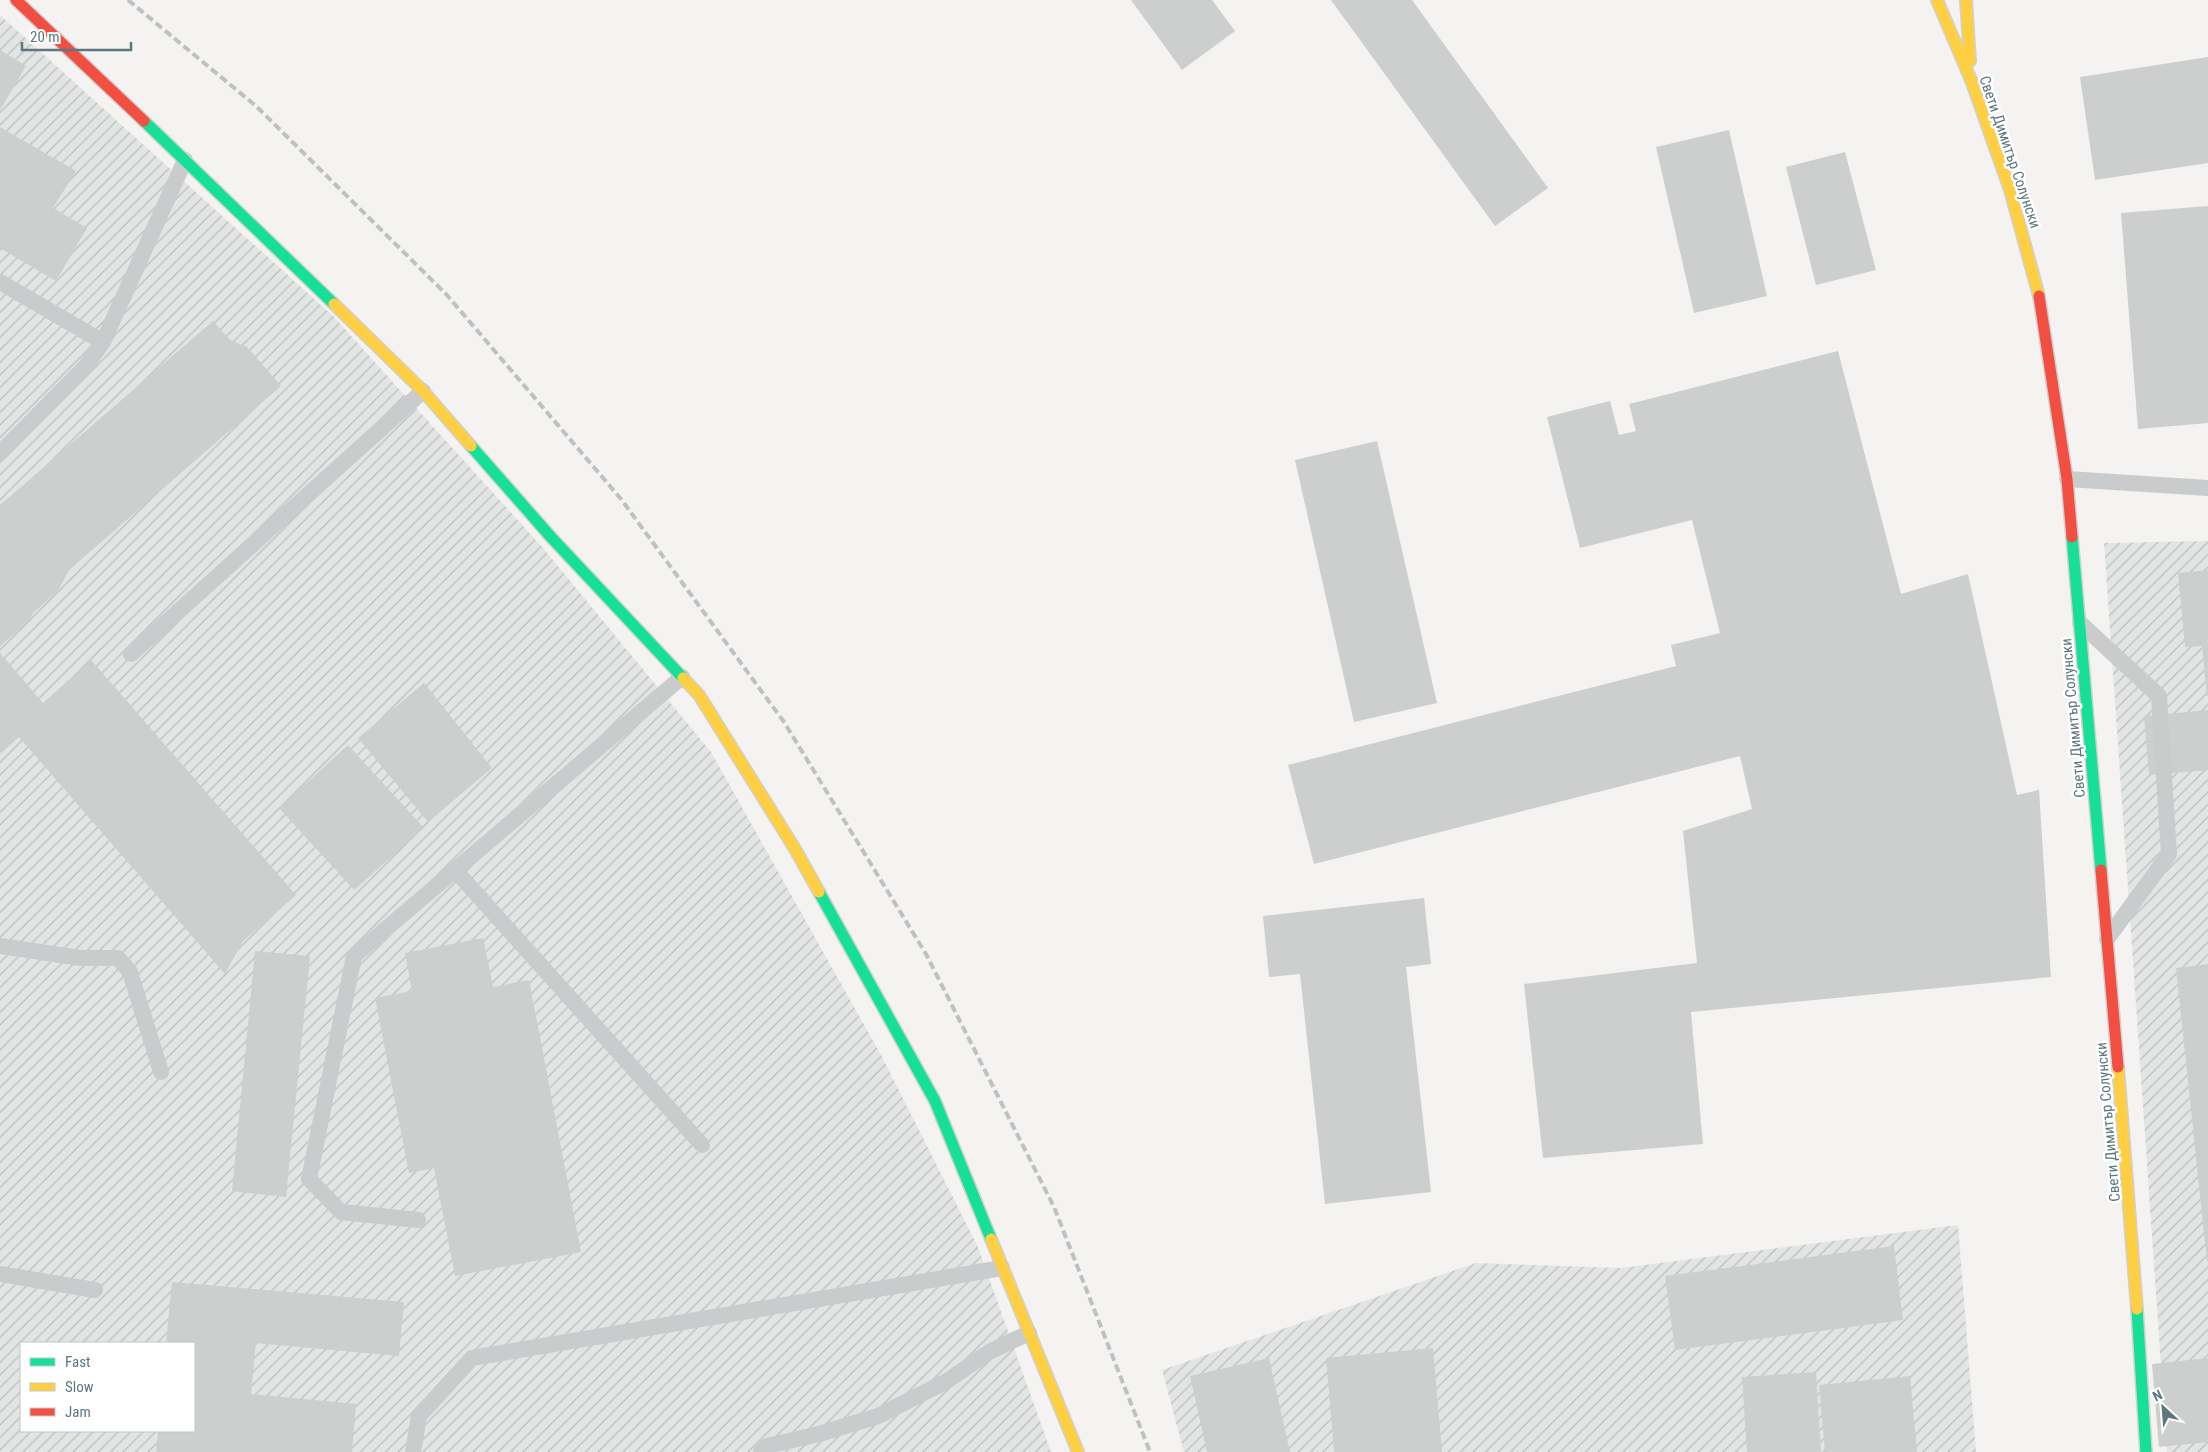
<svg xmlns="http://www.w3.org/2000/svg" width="2208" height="1452" viewBox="0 0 2208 1452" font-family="'Roboto Condensed',sans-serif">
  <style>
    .industrial { fill: url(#industrial-furrows); fill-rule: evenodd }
    .building { fill: #cdcfce }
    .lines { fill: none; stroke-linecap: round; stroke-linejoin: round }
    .fast-casing { stroke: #cfd1d0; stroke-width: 14 }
    .slow-casing { stroke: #cfd1d0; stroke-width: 14 }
    .jam-casing { stroke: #cfd1d0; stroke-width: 14 }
    .lane { stroke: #cacbcc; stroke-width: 16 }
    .fast { stroke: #16e098; stroke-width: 11 }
    .slow { stroke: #ffcf43; stroke-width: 11 }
    .jam { stroke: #f24e42; stroke-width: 11 }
    .rail { stroke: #bfc1c1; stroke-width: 4; stroke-dasharray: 8 4; stroke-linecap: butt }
    .labels { text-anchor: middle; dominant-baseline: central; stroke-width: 5; stroke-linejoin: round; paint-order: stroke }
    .street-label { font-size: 15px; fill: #5d777f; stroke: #fff }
  </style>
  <defs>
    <pattern id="industrial-furrows" width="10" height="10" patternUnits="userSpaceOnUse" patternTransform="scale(1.25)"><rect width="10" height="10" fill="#e3e5e4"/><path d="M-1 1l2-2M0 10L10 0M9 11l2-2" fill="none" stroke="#bbbebe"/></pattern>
  </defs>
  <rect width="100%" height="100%" fill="#f4f3f1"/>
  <path class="industrial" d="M0,15L333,316L543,548L711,752L881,1055L978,1247L1051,1452H0ZM21,1343H194V1431H21Z
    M2208,541V1452H2167L2104,543Z
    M1958,1225L1976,1452H1184L1162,1370L1476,1263L1621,1268Z"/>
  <path class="building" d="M1131,0H1212L1235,31L1182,70Z
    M1331,0H1412L1548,188L1495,226Z
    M0,50L26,66L0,110Z
    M2208,57V163L2095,180L2080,77Z
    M0,127L76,171L53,208L87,228L56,281L0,248Z
    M1729,130L1767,296L1694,313L1656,147Z
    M1845,152L1876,270L1816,285L1786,167Z
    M2208,206V423L2138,429L2121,213Z
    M213,321L230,340L247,347L281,386L69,570L58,591L33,613L28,622L0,646V505Z
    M1838,351L1901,594L1968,574L2017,795L2039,790L2051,977L1691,1012L1703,1144L1543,1158L1524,984L1697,963L1683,831L1752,809L1740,756L1314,864L1288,765L1676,666L1671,645L1720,633L1692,520L1580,548L1547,417L1610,401L1619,435L1636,431L1629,404Z
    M1377,441L1437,703L1354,722L1295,460Z
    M2208,570V696H2207L2202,646L2185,647L2178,573Z
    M0,653L43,703L91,660L296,895L243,941L225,974L19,737L0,754Z
    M424,683L492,768L428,822L358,738Z
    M2208,710V770L2149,775L2144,716Z
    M348,745L424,828L354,890L279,808Z
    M1424,898L1431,964L1406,967L1431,1192L1325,1204L1300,974L1269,977L1263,916Z
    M483,938L493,987L529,980L581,1252L455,1276L434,1168L409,1173L375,998L412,991L405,953Z
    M255,951L310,956L286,1197L232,1191Z
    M2208,964V1261H2207L2176,968Z
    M1894,1246L1903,1320L1675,1350L1665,1276Z
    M172,1282L404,1302L399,1356L256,1343L251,1394L356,1404L352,1452H156L158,1431H194V1343H166Z
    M1433,1348L1442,1452H1334L1326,1358Z
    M1269,1358L1290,1452H1207L1190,1376Z
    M2208,1358V1442L2159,1447L2152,1364Z
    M1816,1372L1821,1452H1747L1742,1377Z
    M1910,1376L1917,1452H1825L1819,1385Z"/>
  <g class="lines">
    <defs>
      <path id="fast" d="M144,121L334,304
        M471,446L550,536L683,678
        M2072,537L2101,870
        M819,892L935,1101L991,1239
        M2137,1309L2146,1452"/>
      <path id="slow" d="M1937,0L1971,80L2010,190L2039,296
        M1966,0L1970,61
        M334,304L423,391L471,446
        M683,678L699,695L795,849L819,892
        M2118,1067L2137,1309
        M991,1239L1078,1452"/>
      <path id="jam" d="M16,0L144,121
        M2039,296L2067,479L2072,537
        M2101,870L2118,1067"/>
    </defs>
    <use href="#fast" class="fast-casing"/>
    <use href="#slow" class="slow-casing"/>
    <use href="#jam" class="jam-casing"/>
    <path class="lane" d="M0,282L103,342
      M0,453L85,367L103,342L185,160
      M2067,479L2208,488
      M2080,623L2159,696L2169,854L2107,939
      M131,654L423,391
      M455,870L702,1145
      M0,946L80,958H118L130,972L161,1072
      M418,1220L341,1212L309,1179L354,956L682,677
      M0,1274L95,1290
      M413,1452L419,1416L472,1358L1002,1268
      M761,1452L767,1446L819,1434L878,1416L947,1381L989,1352L1029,1333"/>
    <use href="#fast" class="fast"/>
    <use href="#slow" class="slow"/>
    <use href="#jam" class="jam"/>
    <path class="rail" d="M128,0L256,106L446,294L621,499L784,722L926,954L1054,1207L1150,1452"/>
  </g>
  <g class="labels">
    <g class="street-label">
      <text transform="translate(2010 152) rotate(71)">Свети Димитър Солунски</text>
      <text transform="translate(2073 718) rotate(-95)">Свети Димитър Солунски</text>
      <text transform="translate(2108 1122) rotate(-95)">Свети Димитър Солунски</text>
    </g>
  </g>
  <rect x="20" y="1342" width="175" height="90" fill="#ffffff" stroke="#bec9cc"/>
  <rect x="30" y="1358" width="25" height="8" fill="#16e098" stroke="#bec9cc"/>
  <text x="65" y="1367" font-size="15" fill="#5d777f">Fast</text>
  <rect x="30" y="1383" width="25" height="8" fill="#ffcf43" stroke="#bec9cc"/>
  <text x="65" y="1392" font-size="15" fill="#5d777f">Slow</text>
  <rect x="30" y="1408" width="25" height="8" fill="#f24e42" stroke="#bec9cc"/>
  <text x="65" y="1417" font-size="15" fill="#5d777f">Jam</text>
  <g transform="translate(2163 1407) rotate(334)" stroke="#ffffff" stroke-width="4" paint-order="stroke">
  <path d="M0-4L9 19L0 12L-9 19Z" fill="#5d777f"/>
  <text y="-8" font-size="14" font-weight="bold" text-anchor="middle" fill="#5d777f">N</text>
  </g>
  <path d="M22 42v8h109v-8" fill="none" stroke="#5d777f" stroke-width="2.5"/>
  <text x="30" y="42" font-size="15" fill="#5d777f" stroke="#ffffff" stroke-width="4" paint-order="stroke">20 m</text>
</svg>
